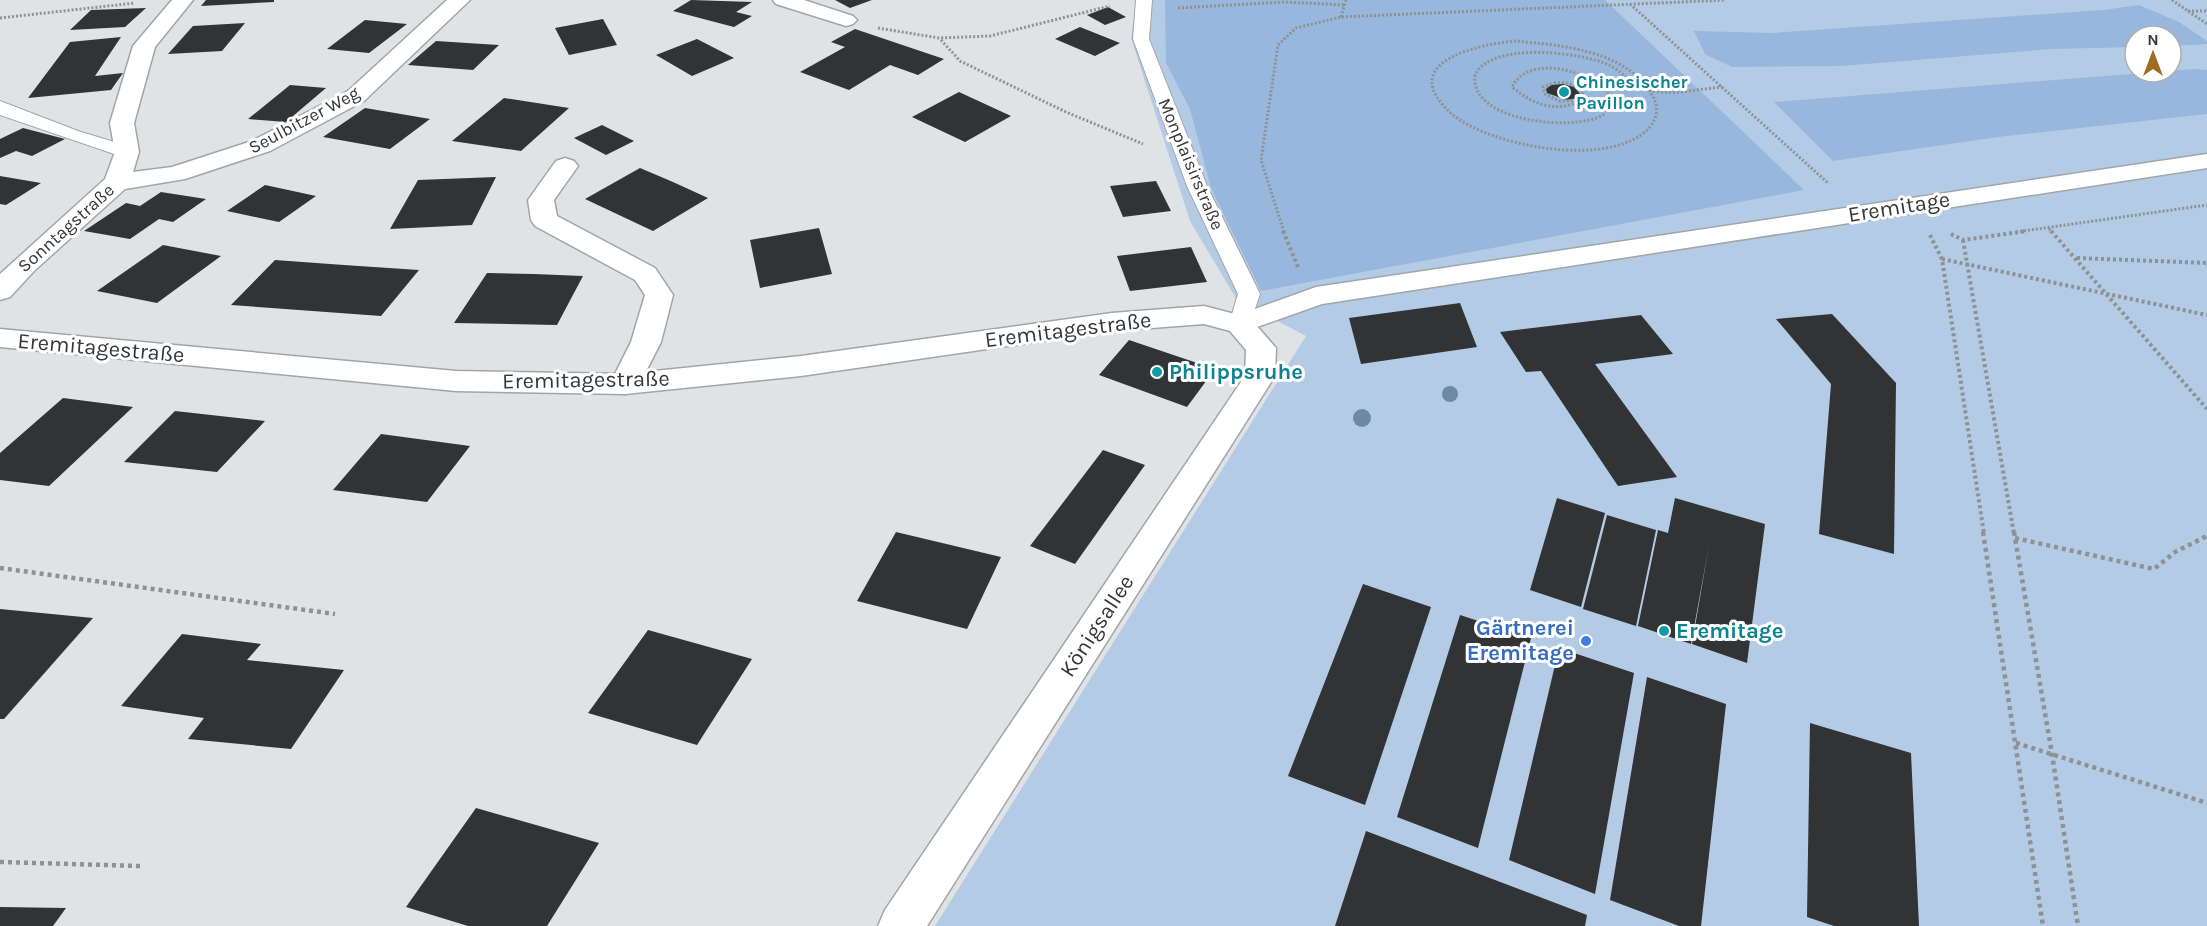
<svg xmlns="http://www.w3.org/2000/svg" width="2207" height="926" viewBox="0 0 2207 926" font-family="Karla,sans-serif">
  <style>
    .green { fill: #b4cbe6; fill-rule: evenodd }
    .forest { fill: #97b7dc }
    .building { fill: #313335 }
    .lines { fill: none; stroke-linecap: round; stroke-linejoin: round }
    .service-casing { stroke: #a2a5a8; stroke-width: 2 }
    .minor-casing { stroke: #a2a5a8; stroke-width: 3 }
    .tertiary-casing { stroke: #a2a5a8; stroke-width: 3 }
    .path-far2 { stroke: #8f9193; stroke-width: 3; stroke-dasharray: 2 2; stroke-linecap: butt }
    .path-far1 { stroke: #8f9193; stroke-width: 4; stroke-dasharray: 3 3; stroke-linecap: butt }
    .path { stroke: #8f9193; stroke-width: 4.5; stroke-dasharray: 4 4; stroke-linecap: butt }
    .service { fill: #fff; fill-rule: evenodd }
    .minor { fill: #fff; fill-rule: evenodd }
    .tertiary { fill: #fff; fill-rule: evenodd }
    .tree { fill: #6e89a3 }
    .culture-dot { fill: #0f9aa8; stroke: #fff; stroke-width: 2 }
    .shop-dot { fill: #3f7fe0; stroke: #fff; stroke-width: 2 }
    .labels { text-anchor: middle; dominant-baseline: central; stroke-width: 6; stroke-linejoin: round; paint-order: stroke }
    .far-culture-label { font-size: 18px; font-weight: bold; fill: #0d838f; stroke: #fff; text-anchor: start }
    .far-street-label { font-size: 18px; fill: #353638; stroke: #fff }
    .street-label { font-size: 22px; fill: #353638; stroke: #fff }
    .culture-label { font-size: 22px; font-weight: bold; fill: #0d838f; stroke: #fff; text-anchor: start }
    .shop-label { font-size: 22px; font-weight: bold; fill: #366cbe; stroke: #fff; text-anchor: end }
  </style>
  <rect width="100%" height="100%" fill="#e0e3e6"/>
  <path class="green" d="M1137,0H2207V926H935L1306,336L1237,300L1190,221L1131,38ZM2135,36H2171V72H2135Z"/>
  <path class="forest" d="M1165,0H1605L1804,190L1261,291L1211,188L1190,109L1166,63Z
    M2139,5L2179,22L2207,41V44L2171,46V36H2135V47L2051,49L1841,66L1732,67L1705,54L1694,31L1772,33L2103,10Z
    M2194,69L2207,70V114L1998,137L1833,161L1774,102Z"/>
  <path class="building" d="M206,0H274V2L201,6Z
    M691,0L752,2L736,12L752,16L734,27L673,11Z
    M835,0H872L850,8Z
    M1108,7L1126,17L1105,25L1087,15Z
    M146,8L125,27L70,30L91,10Z
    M603,19L617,45L569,55L555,28Z
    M365,20L407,24L369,53L327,49Z
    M245,23L222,51L168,54L193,26Z
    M1080,27L1120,43L1095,56L1055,39Z
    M855,29L944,59L918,75L890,65L849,90L800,72L845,47L831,42Z
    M121,37L95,76L123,73L111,90L28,98L70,42Z
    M697,39L734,58L692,76L656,55Z
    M436,41L467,43L499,45L473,70L408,65Z
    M1563,84L1574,87L1581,95L1577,98L1567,100L1547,93L1546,89L1551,85Z
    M290,85L326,88L286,122L248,119Z
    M959,92L1011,116L965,142L912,117Z
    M504,98L569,108L521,151L452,141Z
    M365,108L395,113L430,119L390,149L323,137Z
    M602,125L634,141L606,155L574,138Z
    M23,128L65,139L32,156L16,151L0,158V139Z
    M640,168L673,182L708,198L653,231L585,199Z
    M0,176L41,183L6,205L0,204Z
    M496,177L472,225L390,229L418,180Z
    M1156,181L1171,211L1123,217L1110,186Z
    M265,185L316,196L279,222L227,211Z
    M161,192L206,199L173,222L159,219L130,239L84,231L126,203L140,206Z
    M819,228L832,274L760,288L750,240Z
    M163,245L221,256L157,303L97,291Z
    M1191,247L1207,282L1130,291L1117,256Z
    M275,260L344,265L419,270L381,316L231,305Z
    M487,273L534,274L583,276L557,325L454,323Z
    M1460,303L1477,347L1361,364L1349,318Z
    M1832,314L1896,383L1894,554L1819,534L1831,384L1776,319Z
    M1641,315L1673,354L1595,364L1677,477L1618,486L1541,371L1526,372L1500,332Z
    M1129,340L1215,369L1187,407L1099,375Z
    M63,398L133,407L49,486L0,480V453Z
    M175,411L265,421L217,472L124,462Z
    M381,434L470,446L427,502L333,490Z
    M1103,450L1145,465L1075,564L1030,546Z
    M1557,498L1605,513L1581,607L1530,590Z
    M1675,498L1765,524L1747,663L1692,644L1709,545L1691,644L1638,626L1658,530L1668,533Z
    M1607,515L1656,530L1636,626L1583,609Z
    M896,532L1001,557L967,629L857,601Z
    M1363,584L1431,607L1365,805L1288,776Z
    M0,609L93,618L4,719H0Z
    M1460,615L1531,638L1478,848L1397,817Z
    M648,630L752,659L697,745L588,713Z
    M182,634L261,644L247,660L344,670L291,749L188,739L204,718L121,706Z
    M1559,648L1634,673L1595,894L1509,860Z
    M1647,677L1726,704L1701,926H1679L1610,900Z
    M1810,723L1911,753L1919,926H1834L1807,917Z
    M476,808L599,843L547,926H468L406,907Z
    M1366,831L1587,915L1585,926H1335Z
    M0,907L66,908L53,926H0Z"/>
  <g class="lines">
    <defs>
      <path id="service" d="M1136,0H1152L1149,39L1207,186L1260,294L1248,329H1232L1229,324L1238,294L1187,186L1133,39Z
        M0,101L78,131L134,148L137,152L127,158L120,156L0,115Z"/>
      <path id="minor" d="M172,0H193L155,47L134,123L139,152L133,172L172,167L252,141L348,91L447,0H470L364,101L270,151L185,179L125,189L34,271L10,297L0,300V274L105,179L115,152L110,123L133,46Z
        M773,0H804L853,16L857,20L853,24L846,26L776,4Z
        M2207,154V168L1322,304L1240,333L1230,330L1225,324L1230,318L1316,287Z
        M565,158L574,161L578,166L554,200L557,216L655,268L673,295L661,342L636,391L625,394L614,391L610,384L631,342L645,295L635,280L535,226L531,220L528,200L556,161Z"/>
      <path id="tertiary" d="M1204,306L1250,318L1276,348L1275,376L927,926H878L885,910L1245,376L1246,350L1230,331L1204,324L1112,331L801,376L625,394L456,391L0,347V329L456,371L625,374L801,356L1112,313Z"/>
    </defs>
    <use href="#service" class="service-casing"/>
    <use href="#minor" class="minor-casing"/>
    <use href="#tertiary" class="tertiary-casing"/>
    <path class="path-far2" d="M2172,0L2207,24
      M1630,4L1829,184
      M1178,8L1284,2L1345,5
      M2188,11H2207
      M1341,17L1346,0
      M0,18L135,3
      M878,28L939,38L990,36L1110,6
      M941,40L960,61L1066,112L1143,144
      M1514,41C1561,45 1626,50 1652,95C1659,106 1658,118 1649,128C1611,169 1491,147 1452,114C1394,63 1476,45 1514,41Z
      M1554,83C1565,81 1574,84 1583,92L1581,100L1559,101L1545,94L1543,87Z
      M1581,100C1557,114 1532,104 1512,87C1527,57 1575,68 1598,84C1604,87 1607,93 1611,98L1603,115C1574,132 1469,122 1475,75C1491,41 1581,52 1609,65C1623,72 1634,86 1648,90C1671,96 1699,89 1722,87
      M2049,229L2052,232
      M1284,232L1261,160L1278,45L1296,28L1341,17L1726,0
      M2016,232L2207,205"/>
    <path class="path-far1" d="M1283,231L1298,267
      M2051,231L2207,409
      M1951,234L1963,240L2027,231
      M1930,235L1942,259L1984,534
      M1963,240L2014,534
      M2077,258L2207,263
      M1942,259L2207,315"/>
    <path class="path" d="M1983,532L2043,926
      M2014,532L2052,754L2078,926
      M2015,538L2154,569L2175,552L2207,536
      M0,568L335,614
      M2016,743L2207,803
      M0,862L140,866"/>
    <use href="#service" class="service"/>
    <use href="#minor" class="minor"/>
    <use href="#tertiary" class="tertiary"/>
  </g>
  <g class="tree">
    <circle cx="1450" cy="394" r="8"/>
    <circle cx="1362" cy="418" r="9"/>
  </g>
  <g class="culture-dot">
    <circle cx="1564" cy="92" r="6"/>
    <circle cx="1157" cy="372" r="6"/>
    <circle cx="1664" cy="631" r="6"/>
  </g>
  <circle class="shop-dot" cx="1586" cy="641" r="6"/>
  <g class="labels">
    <g class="far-culture-label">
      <text x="1576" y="82">Chinesischer<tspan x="1576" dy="21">Pavillon</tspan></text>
    </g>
    <g class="far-street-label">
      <text transform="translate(304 120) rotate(-28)">Seulbitzer Weg</text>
      <text transform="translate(1191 164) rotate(67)">Monplaisirstraße</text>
      <text transform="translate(66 228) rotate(-42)">Sonntagstraße</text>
    </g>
    <g class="street-label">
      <text transform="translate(1899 207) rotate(-9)">Eremitage</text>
      <text transform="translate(1068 330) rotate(-7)">Eremitagestraße</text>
      <text transform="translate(101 348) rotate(5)">Eremitagestraße</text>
      <text transform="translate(586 380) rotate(-1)">Eremitagestraße</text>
      <text transform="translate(1097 626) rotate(-57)">Königsallee</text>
    </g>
    <g class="culture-label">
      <text x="1169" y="372">Philippsruhe</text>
      <text x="1676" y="631">Eremitage</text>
    </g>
    <g class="shop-label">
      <text x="1574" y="628">Gärtnerei<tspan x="1574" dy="25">Eremitage</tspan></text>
    </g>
  </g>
  <g transform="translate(2153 54)"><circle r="28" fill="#ffffff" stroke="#aeafaf" stroke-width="1.5"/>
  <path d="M0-4.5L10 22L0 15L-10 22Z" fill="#9d6e20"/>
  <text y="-9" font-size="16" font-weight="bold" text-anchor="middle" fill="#353638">N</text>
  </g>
</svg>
